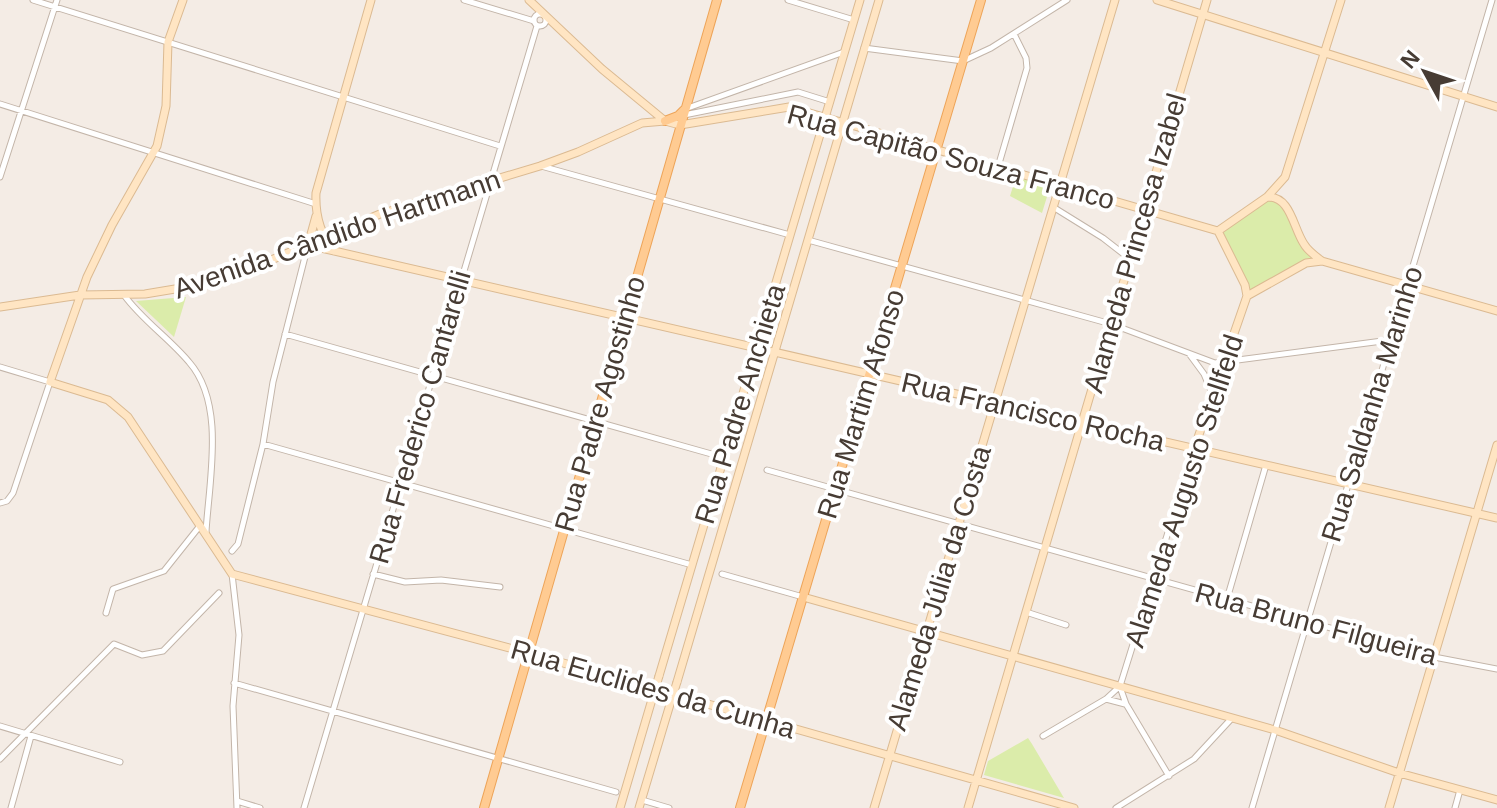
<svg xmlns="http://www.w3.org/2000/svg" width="1497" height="808" viewBox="0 0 1497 808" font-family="Helvetica,sans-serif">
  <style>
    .green { fill: #dbecaa }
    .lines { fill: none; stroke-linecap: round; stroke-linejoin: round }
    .street-casing { stroke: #c3b5a9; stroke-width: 7 }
    .secondary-casing { stroke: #dbba92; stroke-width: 9 }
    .primary-casing { stroke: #eda459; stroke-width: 10 }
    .street { stroke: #fff; stroke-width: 5 }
    .secondary { stroke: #ffe5c3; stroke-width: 7 }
    .primary { stroke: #ffcb92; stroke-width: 8 }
    .secondary-bridge-casing { stroke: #dbba92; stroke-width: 9; stroke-linecap: butt }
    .secondary-bridge { stroke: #ffe5c3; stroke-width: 7 }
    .labels { text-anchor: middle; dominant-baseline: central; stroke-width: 8; stroke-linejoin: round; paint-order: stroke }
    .street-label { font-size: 28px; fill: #473c34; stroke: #fff }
  </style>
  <rect width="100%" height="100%" fill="#f4ece5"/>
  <path class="green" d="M1016,177L1050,187L1042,213L1010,196Z
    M1267,197L1278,198L1303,243L1322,261L1312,262L1247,296L1218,231Z
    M186,297L174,337L136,301Z
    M1028,738L1032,744L1064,798L984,775L988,761Z"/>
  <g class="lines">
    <defs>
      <path id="street" d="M33,0L500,146
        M464,0L534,21
        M788,0L854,20
        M534 20a6 6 0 1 1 12 0a6 6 0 1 1-12 0Z
        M864,48L963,61L991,48L1067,0
        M0,104L316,204
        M685,109L844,52
        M684,115L798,92L830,102
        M541,166L790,235
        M998,167L1027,68L1026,58L1014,34
        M0,177L57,0
        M1053,207L1103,238L1130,259
        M808,240L1111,324L1215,363L1390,340
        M124,295C142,320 169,338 189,362C226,404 209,480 206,532
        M285,334L715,455
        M1190,355L1204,374L1212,393
        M0,367L50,382L13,493L7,501L0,503
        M263,444L692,565
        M767,470L1434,657L1497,669
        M232,551L238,544L263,444L273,382L308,245
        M232,574L239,635L233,706L237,808
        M373,574L405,582L441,580L500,587
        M722,574L803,597
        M1227,599L1266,465
        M1026,612L1066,625
        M106,613L113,589L164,571L199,527
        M234,683L616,792
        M1120,686L1194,449
        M1120,687L1126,704L1169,776
        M1106,699L1125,704
        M0,726L120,762
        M1043,736L1106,699L1119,687
        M0,759L114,644L142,655L163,651L219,593
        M642,800L669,808
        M237,801L260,808
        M11,808L31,736
        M304,808L537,26
        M1116,808L1194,759L1232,718
        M1252,808L1492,0
        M1455,808L1460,790"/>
      <path id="secondary" d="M183,0L168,42L166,106L157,146L112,225L87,277L50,382L108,400L128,417L232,574L528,653L1074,808
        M529,0L602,69L665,121L680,125L789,107L1218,231
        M1157,0L1497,107
        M1267,197L1285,177L1341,0
        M1218,231L1267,197C1291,196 1293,228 1304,244C1308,251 1315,256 1322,261L1497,311
        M308,245L1497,518
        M308,245L316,216
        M334,251C320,234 315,215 316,193L371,0
        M1247,296L1306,263L1322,261
        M0,307L80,295L145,294L199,285L264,263L380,214L540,166L578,152L642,123L665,121
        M1194,449L1247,296L1245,285L1218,231
        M803,597L1275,730L1399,773L1497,800
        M659,676L860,0
        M677,682L879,0
        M620,808L653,696
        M639,808L671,701
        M874,808L1115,0
        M968,808L1207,0
        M1389,808L1497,445"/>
      <path id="primary" d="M665,121L678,116L684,110
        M484,808L717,0
        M740,808L981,0"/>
    </defs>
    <use href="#street" class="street-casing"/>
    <use href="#secondary" class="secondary-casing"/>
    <use href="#primary" class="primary-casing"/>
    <use href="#street" class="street"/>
    <use href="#secondary" class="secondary"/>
    <use href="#primary" class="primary"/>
    <defs>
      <path id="secondary-bridge" d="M653,696L659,676
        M671,701L677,682"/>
    </defs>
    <use href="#secondary-bridge" class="secondary-bridge-casing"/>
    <use href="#secondary-bridge" class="secondary-bridge"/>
  </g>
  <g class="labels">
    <g class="street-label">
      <text transform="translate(951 157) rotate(15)">Rua Capitão Souza Franco</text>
      <text transform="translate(337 234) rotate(-19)">Avenida Cândido Hartmann</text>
      <text transform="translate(1135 243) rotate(-74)">Alameda Princesa Izabel</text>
      <text transform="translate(600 404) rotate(-74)">Rua Padre Agostinho</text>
      <text transform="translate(740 404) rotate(-73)">Rua Padre Anchieta</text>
      <text transform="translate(861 404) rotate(-73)">Rua Martim Afonso</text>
      <text transform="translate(1372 404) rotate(-73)">Rua Saldanha Marinho</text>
      <text transform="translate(1033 412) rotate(13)">Rua Francisco Rocha</text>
      <text transform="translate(420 417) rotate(-74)">Rua Frederico Cantarelli</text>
      <text transform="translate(1184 491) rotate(-72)">Alameda Augusto Stellfeld</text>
      <text transform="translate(939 588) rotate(-73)">Alameda Júlia da Costa</text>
      <text transform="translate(1316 624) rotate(15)">Rua Bruno Filgueira</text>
      <text transform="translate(653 689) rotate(16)">Rua Euclides da Cunha</text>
    </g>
  </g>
  <g transform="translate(1425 72) rotate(310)" stroke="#ffffff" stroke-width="6" paint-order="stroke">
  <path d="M0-6L14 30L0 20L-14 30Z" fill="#473c34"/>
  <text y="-12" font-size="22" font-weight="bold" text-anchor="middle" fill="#473c34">N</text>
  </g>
</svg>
